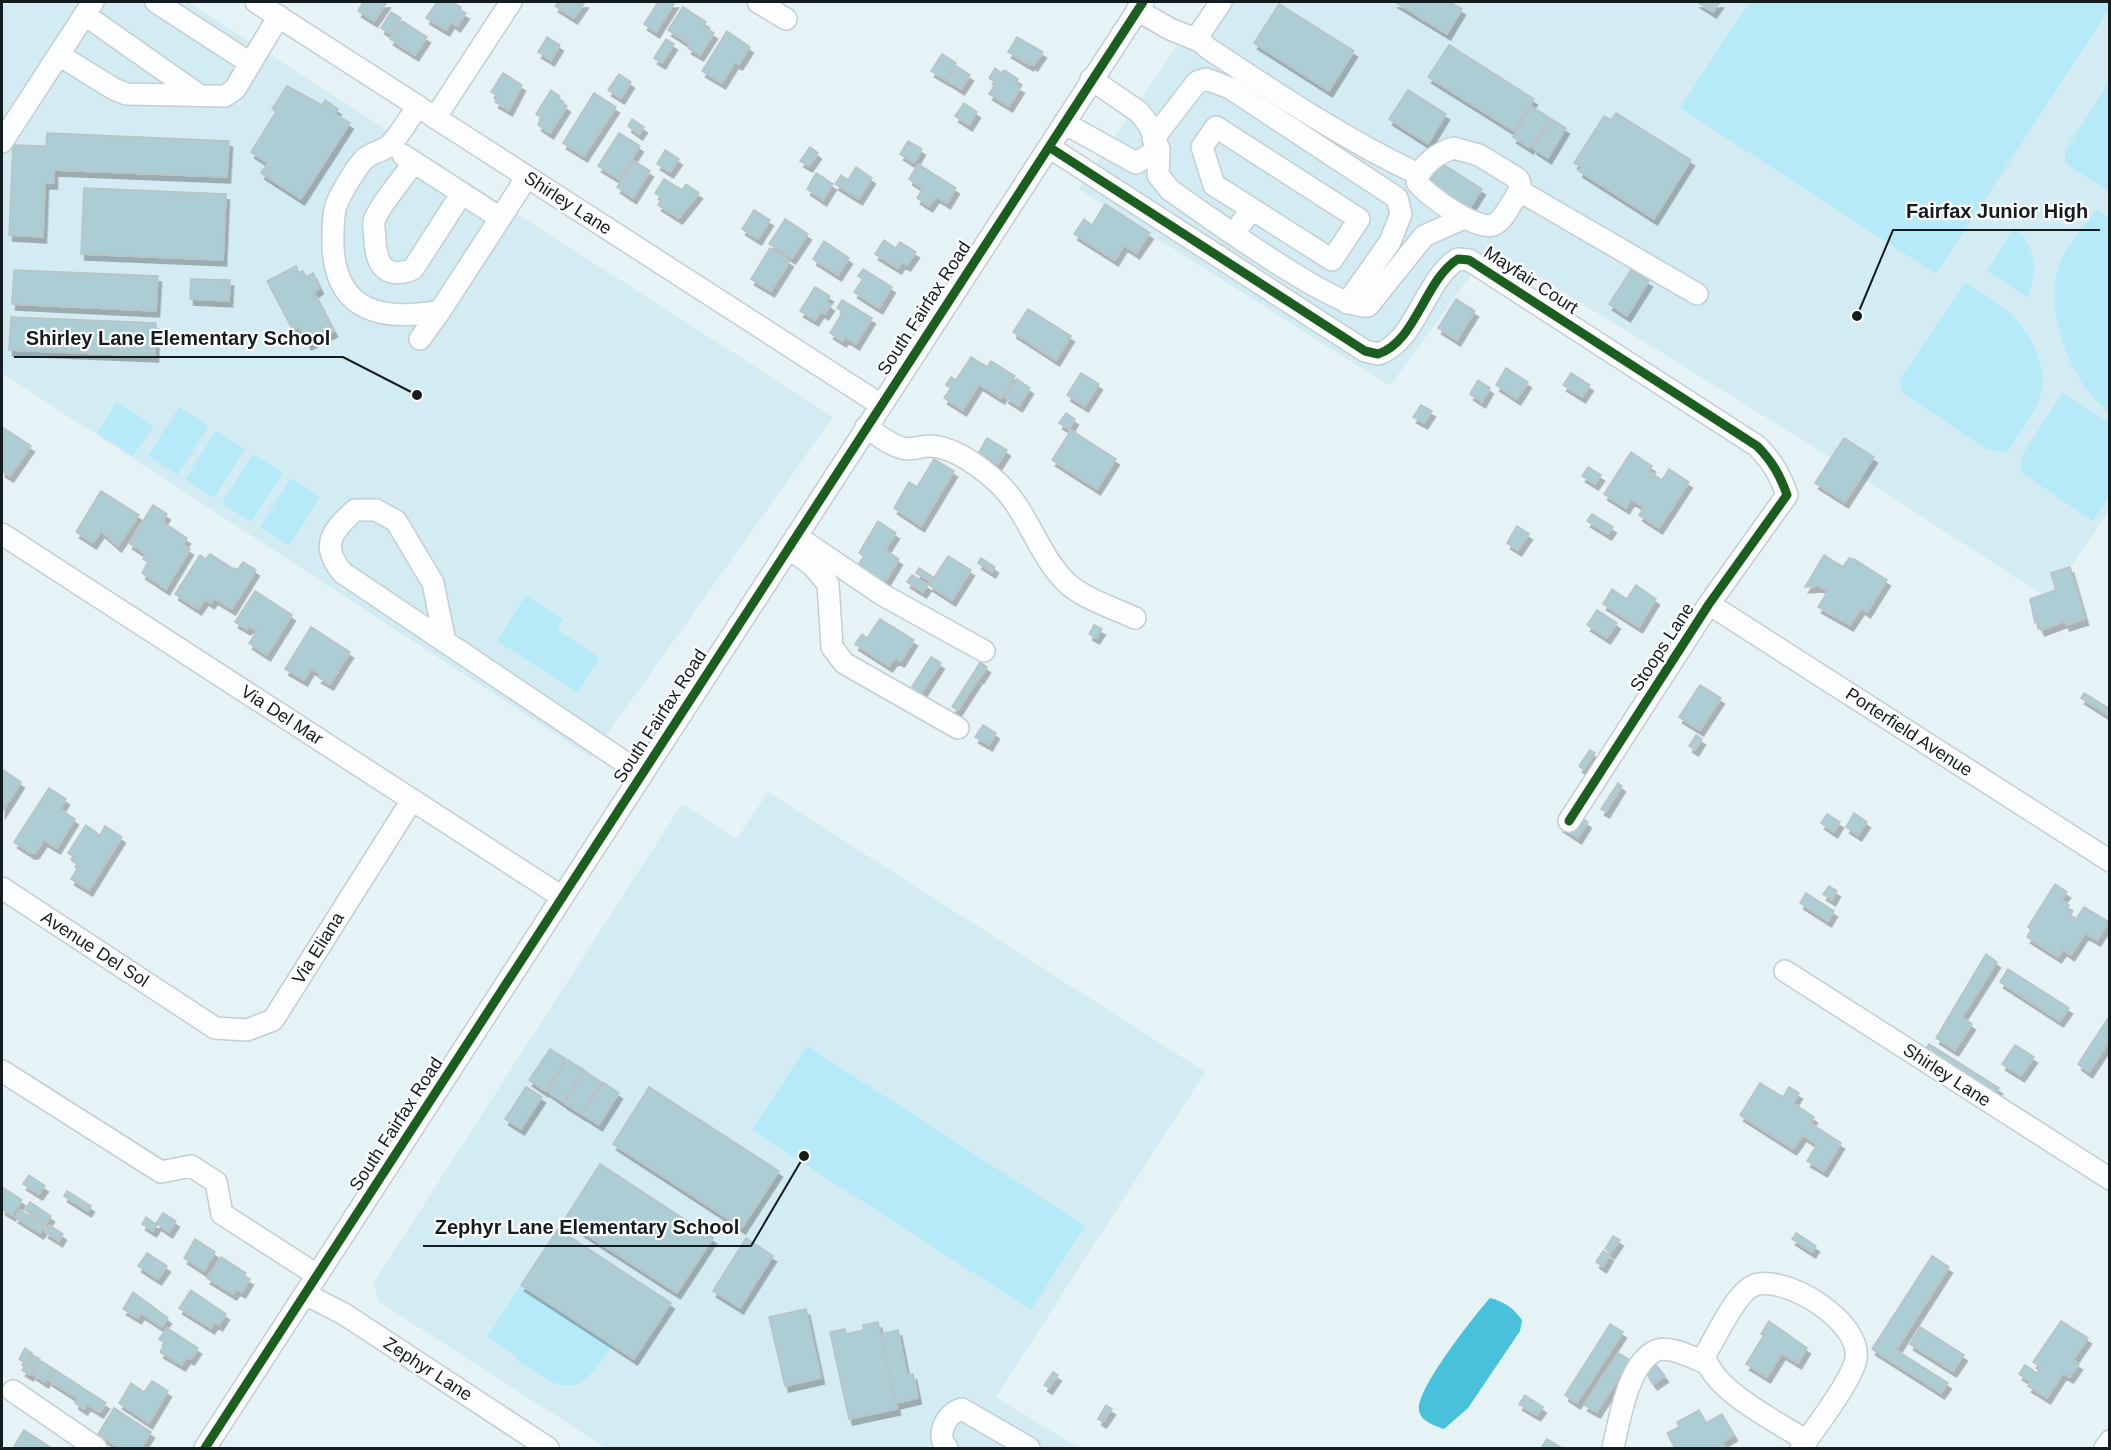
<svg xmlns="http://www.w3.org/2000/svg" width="2111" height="1450" viewBox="0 0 2111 1450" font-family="Arial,sans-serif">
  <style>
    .built { fill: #d3ebf2 }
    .green { fill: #b6eaf9 }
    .water { fill: #4ac1da }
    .building { fill: #adcdd5; stroke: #b9c3c6; stroke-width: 1.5; filter: url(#shadow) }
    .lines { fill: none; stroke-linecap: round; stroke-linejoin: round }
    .minor-casing { stroke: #c4ced1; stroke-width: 24 }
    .minor { stroke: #fbfdfe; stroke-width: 21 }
    .cycleway-casing { stroke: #fff; stroke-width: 13 }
    .cycleway { stroke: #1b5e20; stroke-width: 9 }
    .labels { text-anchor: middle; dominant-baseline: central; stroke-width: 4.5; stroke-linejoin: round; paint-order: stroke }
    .street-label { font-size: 18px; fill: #131c1e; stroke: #fff }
    .leader { fill: none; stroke: #131c1e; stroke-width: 2 }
    .callout-dot { fill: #131c1e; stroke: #fff; stroke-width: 2 }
    .callout-label { font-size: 20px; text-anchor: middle; font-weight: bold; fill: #131c1e; stroke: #fff; stroke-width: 4.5; stroke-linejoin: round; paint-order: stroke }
  </style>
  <defs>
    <filter id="shadow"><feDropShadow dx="3.5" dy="6" stdDeviation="0" flood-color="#0004"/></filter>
  </defs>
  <rect width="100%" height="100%" fill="#e5f2f6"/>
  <path class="built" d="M2,2H188L833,417L591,757L2,373Z
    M1207,2H2109V511L2049,599L1827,455L1491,247L1390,386L1079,189Z
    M768,792L1205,1072L996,1397L1078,1448H606L378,1301L374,1282L682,804L737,839Z"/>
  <path class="green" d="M1749,2H2109L2110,8L1936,274L1680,108Z
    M2109,82V192L2065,163V151Z
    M2097,209L2109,217V412C2071,385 2042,309 2060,263C2068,243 2084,226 2097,209Z
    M2014,227C2037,243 2037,274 2028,298L1987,271Z
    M1965,283C2000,304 2023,316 2038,356C2043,370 2044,382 2040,397C2033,416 2018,435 2007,453L1986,449L1901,392L1900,379Z
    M2062,393L2109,422V497L2093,521L2022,473L2021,457Z
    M117,402L154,426L133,456L97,433Z
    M179,407L209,426L177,475L148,456Z
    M216,431L245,449L214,498L185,479Z
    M253,454L283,473L251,522L222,503Z
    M291,478L320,497L289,546L260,527Z
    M526,595L563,619L557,630L600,658L577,692L497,641Z
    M807,1046L1085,1226L1031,1310L752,1130Z
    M521,1285L613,1345C574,1401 569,1393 516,1360L518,1357L487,1337Z"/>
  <path class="water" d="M1490,1298C1505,1302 1513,1308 1522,1320L1520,1331L1468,1408L1444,1429C1435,1426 1420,1421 1419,1410C1416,1389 1475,1315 1490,1298Z"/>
  <path class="building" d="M363,2H387L374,21L358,11Z
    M437,2H452L461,7L460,10L466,13L457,26L451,22L446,30L426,18Z
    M558,2H585L574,18L555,6Z
    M658,2H675L656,32L644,24Z
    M1395,2H1450L1462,9L1447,34Z
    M1697,2H1720L1713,12Z
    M1279,4L1354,51L1329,91L1254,43Z
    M683,7L706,22L703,26L714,33L700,55L688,48L690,44L668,30Z
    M391,12L401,18L391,34L381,28Z
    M402,21L427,37L415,55L390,39Z
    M727,31L750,47L739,64L735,62L722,83L702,71Z
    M547,37L560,45L551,60L538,52Z
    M1017,37L1043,52L1034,65L1031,63L1030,65L1008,52Z
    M666,39L674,44L662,63L654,58Z
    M1449,45L1534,99L1514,131L1428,77Z
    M942,54L956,63L946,80L931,71Z
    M956,66L970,75L961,89L947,80Z
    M995,68L1002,73L1004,70L1018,79L1015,84L1021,87L1009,106L989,94L996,83L989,78Z
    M503,73L522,85L509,110L495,102L498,96L491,92Z
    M619,74L631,82L621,98L608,90Z
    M287,86L322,105L325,100L338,109L335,114L350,123L301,199L261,173L268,163L251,152L276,112L272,109Z
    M551,90L560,96L558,100L567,106L550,133L538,125L541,117L536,114Z
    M1408,90L1446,114L1428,144L1389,119Z
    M594,93L616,107L584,156L563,143Z
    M964,103L977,112L969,125L955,116Z
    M1532,107L1550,118L1530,148L1513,137Z
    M1616,113L1691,160L1654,219L1579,171L1582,167L1574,163L1604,116L1611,120Z
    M632,119L644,127L639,134L628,126Z
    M1551,119L1566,128L1548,158L1533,148Z
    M47,133L229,141L227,177L54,170V183H45L43,237L9,235L13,145L46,146Z
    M619,133L640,146L619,179L598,166Z
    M908,141L922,149L914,163L900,154Z
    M810,147L818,153L809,166L800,161Z
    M665,150L679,159L670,172L657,164Z
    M634,161L650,171L633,198L617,187Z
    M1441,163L1482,189L1468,211L1427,185Z
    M918,164L956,188L947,203L936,196L929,206L917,198L923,188L909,179Z
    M856,167L872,178L859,199L835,184L841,175L848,180Z
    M816,173L833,184L823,200L807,189Z
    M664,179L682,190L686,184L699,193L679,218L658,205L662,198L655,193Z
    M84,188L226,194L223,260L81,254Z
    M1105,204L1150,233L1136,253L1124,245L1115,260L1074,234L1084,219L1092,225Z
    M754,210L770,220L758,239L742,229Z
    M785,219L808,234L792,258L769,244Z
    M884,240L896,248L900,242L916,252L907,265L902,262L898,268L875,254Z
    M824,241L849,258L838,275L813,259Z
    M770,248L790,261L771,291L751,279Z
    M296,266L299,273L303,271L306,277L313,273L320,288L314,292L334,331L308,344L299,327L293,330L267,281Z
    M863,269L892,287L879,308L854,292L863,279L858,276Z
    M14,270L158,276L156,311L12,304Z
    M1631,270L1649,281L1627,316L1609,304Z
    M191,279L230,280L229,301L190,299Z
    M815,287L830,296L826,302L831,305L825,314L821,311L815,320L800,311Z
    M1456,299L1475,311L1457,340L1438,328Z
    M842,300L872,318L856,344L845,337L843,341L830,333L843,312L837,308Z
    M1028,309L1071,336L1056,360L1013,332Z
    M11,317L156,323L155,356L9,350Z
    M971,357L987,367L991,361L1015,376L1001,398L979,384L963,410L944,398L951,388L946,385L951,377L956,380Z
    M1506,368L1528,382L1517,399L1496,385Z
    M1081,373L1099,384L1085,406L1067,395Z
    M1571,373L1590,385L1582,397L1563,385Z
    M1017,379L1030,388L1019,406L1005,397Z
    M1478,380L1490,388L1482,402L1470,394Z
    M1421,405L1432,411L1424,423L1413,417Z
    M1066,413L1075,419L1069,429L1059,423Z
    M2,427L31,446L10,476L2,471Z
    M1071,430L1116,459L1097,489L1052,460Z
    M987,438L1007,450L998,464L979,452Z
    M1844,438L1874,457L1845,502L1815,483Z
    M1631,452L1652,466L1649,471L1662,480L1669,469L1689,482L1659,528L1639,515L1644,507L1631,499L1626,508L1604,494Z
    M934,459L954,471L921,526L894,508L909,482L917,487Z
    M1588,467L1601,475L1595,484L1582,476Z
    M101,491L139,515L118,546L101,531L93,543L76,532Z
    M153,505L167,514L163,520L166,524L187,538L183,545L190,549L166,589L142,573L148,562L143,559L146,554L129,543Z
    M1592,514L1613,527L1608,534L1587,521Z
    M878,521L896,533L885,550L899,559L884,584L857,567L864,556L859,553Z
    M1517,526L1529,534L1518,550L1507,543Z
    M210,554L232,568L238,569L243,562L256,570L232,609L214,598L211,603L205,599L198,609L175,594L200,555L206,559Z
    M1824,555L1843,567L1849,558L1854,559L1887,580L1867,612L1861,608L1850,625L1818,607L1828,591L1820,586L1805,587Z
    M948,556L971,570L952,600L929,585Z
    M981,558L995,567L992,572L978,563Z
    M2070,567L2085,619L2066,625L2065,621L2041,630L2038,622L2035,623L2030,599L2056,590L2051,573Z
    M919,568L933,577L930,581L916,573Z
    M912,575L928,585L923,592L907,582Z
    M1636,585L1656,599L1639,627L1603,604L1612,589L1627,599Z
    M255,591L292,615L267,655L249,643L257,631L249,626L247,629L235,622Z
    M1597,610L1617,623L1607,638L1587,625Z
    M880,619L914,640L901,661L895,658L889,666L855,644L862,634L867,638Z
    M1094,625L1102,629L1096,638L1089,634Z
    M311,627L350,652L330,684L318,677L321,674L311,668L304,680L285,669Z
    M931,657L941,663L921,694L911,688Z
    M980,662L987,667L980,678L973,674Z
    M972,675L978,679L958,710L952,707Z
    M1700,685L1721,698L1700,730L1679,717Z
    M2084,693L2110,709L2108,715L2081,698Z
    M983,725L996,733L989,745L975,737Z
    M1696,735L1702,739L1695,750L1689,746Z
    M1590,750L1595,753L1584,770L1579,766Z
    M2,769L21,782L2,812Z
    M1618,783L1622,786L1606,812L1601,809Z
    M49,788L66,799L60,809L75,819L57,848L44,840L35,853H31L14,842Z
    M1570,811L1588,822L1578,838L1560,826Z
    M1854,813L1867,822L1858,835L1846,827Z
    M1827,814L1840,822L1834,832L1821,823Z
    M86,825L100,835L105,826L122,837L89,890L71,879L79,866L72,861L75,857L68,853Z
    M2055,884L2067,892L2061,900L2069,905L2067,909L2071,912L2069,915L2076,919L2084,907L2109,922L2097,940L2085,933L2071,955L2063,949L2058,957L2027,937L2031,930L2028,927Z
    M1829,886L1837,891L1832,900L1823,894Z
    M1806,893L1834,911L1828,921L1800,903Z
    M1986,954L1997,962L1962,1017L1972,1024L1955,1050L1936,1038Z
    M2008,969L2069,1008L2060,1021L2000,982Z
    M2110,1015V1040L2089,1072L2078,1064Z
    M1929,1044L1999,1088L1990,1101L1921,1057Z
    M2015,1045L2034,1057L2021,1076L2002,1064Z
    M550,1049L566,1059L545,1091L529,1080Z
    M568,1060L584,1070L563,1102L547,1091Z
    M585,1071L601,1082L581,1114L564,1103Z
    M603,1082L619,1093L599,1125L582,1114Z
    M1760,1083L1783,1097L1789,1087L1799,1093L1793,1103L1814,1117L1810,1123L1841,1143L1824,1171L1807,1161L1817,1145L1803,1135L1793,1149L1740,1115Z
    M526,1087L542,1097L521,1129L505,1119Z
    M649,1087L779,1171L742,1228L613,1144Z
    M600,1164L713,1238L677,1293L564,1220Z
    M29,1175L45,1186L39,1194L23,1184Z
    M2,1187L22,1200L12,1215L2,1209Z
    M67,1191L91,1206L88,1211L64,1196Z
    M30,1202L51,1216L46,1224L25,1210Z
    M20,1210L45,1226L40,1233L15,1217Z
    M163,1213L176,1221L169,1232L156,1223Z
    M146,1217L157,1225L153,1231L142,1224Z
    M49,1225L63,1234L59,1241L45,1232Z
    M558,1229L671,1303L634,1359L521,1285Z
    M1796,1233L1816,1246L1812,1252L1792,1239Z
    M1613,1236L1620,1240L1611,1253L1605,1249Z
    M746,1238L773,1256L740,1308L713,1291Z
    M195,1239L215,1252L204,1271L184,1258Z
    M1603,1251L1610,1255L1603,1267L1596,1262Z
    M147,1253L167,1266L158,1279L138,1266Z
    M1932,1256L1949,1267L1896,1350L1948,1383L1941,1393L1872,1349Z
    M221,1257L246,1273L244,1276L250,1279L242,1292L237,1289L233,1294L207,1278Z
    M191,1290L226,1314L219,1325L215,1322L211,1328L179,1308Z
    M133,1292L168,1318L162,1327L141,1313L138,1318L123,1309Z
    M806,1309L821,1378L785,1386L769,1317Z
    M1769,1321L1807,1348L1798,1363L1782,1353L1767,1377L1746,1364L1764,1335L1761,1334Z
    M2061,1321L2088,1338L2073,1360L2079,1364L2070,1377L2063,1373L2047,1398L2028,1386L2031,1382L2019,1374L2025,1365L2037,1373L2041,1367L2033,1362Z
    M878,1322L897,1409L849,1419L830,1332L845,1329L846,1334L864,1330L863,1325Z
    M1610,1324L1623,1332L1577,1403L1565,1395Z
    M1920,1327L1964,1355L1953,1371L1910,1344Z
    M167,1328L198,1348L191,1359L187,1357L182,1365L160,1352L165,1343L159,1339Z
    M898,1330L907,1375L913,1374L918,1398L896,1403L881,1334Z
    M25,1348L32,1353L25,1363L19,1359Z
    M1618,1353L1630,1360L1597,1412L1584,1405Z
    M32,1355L40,1359L30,1375L22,1370Z
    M41,1361L54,1369L45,1382L33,1374Z
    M1656,1365L1665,1376L1654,1384L1646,1373Z
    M55,1370L106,1403L100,1412L87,1404L84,1409L75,1403L77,1398L49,1380Z
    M1053,1372L1058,1375L1049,1388L1044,1385Z
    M152,1381L168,1391L149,1423L119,1403L131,1383L144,1392Z
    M1525,1395L1543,1407L1537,1415L1519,1404Z
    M1106,1405L1112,1409L1103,1422L1098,1419Z
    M114,1408L151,1432L141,1448H120L98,1434Z
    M1699,1410L1706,1423L1722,1414L1734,1435L1722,1442L1725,1448H1675L1667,1433L1679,1427L1677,1422Z
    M24,1430L50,1447L49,1448H13Z
    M1547,1439L1562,1448H1541Z"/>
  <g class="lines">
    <defs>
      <path id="minor" d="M156,2L250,63
        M256,2L881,405
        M758,2L786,19
        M1221,2L1198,36L1200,41L1209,49C1277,94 1344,139 1418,174
        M1137,10L1170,29L1200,41
        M85,15L199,95
        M59,55L114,89L126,94L225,96L235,89L279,16
        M1091,79L1139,112L1149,125L1159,149
        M418,106C409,118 401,133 391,144C386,150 374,152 367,157C359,162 341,193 337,203C332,215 333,236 333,248C337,314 385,321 440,311L527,177
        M435,118L511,2
        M1064,123L1136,163L1159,149L1158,175L1170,190C1200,211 1339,312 1368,306L1424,236L1464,218
        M1153,139L1197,82L1206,79L1230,88L1397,198L1401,214L1390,242L1347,303
        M2,142L93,2
        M1049,147L1365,351L1378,354C1416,342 1425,279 1458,259L1469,260L1757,446C1772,461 1780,475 1787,495L1709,604L1569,821
        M1454,148L1479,155L1518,179C1523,187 1518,192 1514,200C1508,208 1503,221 1493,225C1477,231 1426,195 1417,182C1419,166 1439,152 1454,148Z
        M403,155L500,218
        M414,162C406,174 377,209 374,221C373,226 375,234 375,240C376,265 386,280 413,269L462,193
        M1520,191L1697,294
        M1234,233L1252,209L1332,260L1359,219L1216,127L1202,147L1214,185L1252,209
        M420,339L440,311
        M866,427C877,435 889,444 902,448C912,451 919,446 929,446C953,446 979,466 996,481C1027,509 1036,550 1063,579C1080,598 1112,607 1135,618
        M2,534L562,897
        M796,536L883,595L984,651
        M789,548L813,566L828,584L832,647L844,663L958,728
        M1709,604L2110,861
        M445,642L433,583L396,521L376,510H355C331,532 320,546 343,573L642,774
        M2,888L215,1028L247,1030L273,1020L412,800
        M1785,971L2110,1179
        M2,1071L161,1172L191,1166L216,1182L222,1214L317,1275
        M305,1294L344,1314L548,1448
        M13,1391L96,1448
        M205,1448L1143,2
        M947,1448C935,1436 946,1413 962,1409L1029,1448
        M1613,1448C1619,1423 1628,1360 1658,1350C1672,1346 1693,1358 1706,1363
        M1801,1448C1815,1429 1852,1380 1856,1359C1862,1322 1787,1275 1755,1285C1737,1290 1715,1339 1705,1355C1710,1389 1779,1423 1807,1441
        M2105,1448L2110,1441"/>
    </defs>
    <use href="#minor" class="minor-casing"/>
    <use href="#minor" class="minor"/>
    <defs>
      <path id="cycleway" d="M1049,147L1365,351L1378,354C1416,342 1425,279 1458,259L1469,260L1757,446C1772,461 1780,475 1787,495L1709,604L1569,821
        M205,1448L1143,2"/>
    </defs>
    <use href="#cycleway" class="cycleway-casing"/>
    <use href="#cycleway" class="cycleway"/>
  </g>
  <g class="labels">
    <g class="street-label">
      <text transform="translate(568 203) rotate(33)">Shirley Lane</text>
      <text transform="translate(1531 280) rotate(33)">Mayfair Court</text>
      <text transform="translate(924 308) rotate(-57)">South Fairfax Road</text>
      <text transform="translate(1662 647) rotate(-57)">Stoops Lane</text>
      <text transform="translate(282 715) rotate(33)">Via Del Mar</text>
      <text transform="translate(660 716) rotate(-57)">South Fairfax Road</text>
      <text transform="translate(1909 732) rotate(33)">Porterfield Avenue</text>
      <text transform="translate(318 948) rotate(-58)">Via Eliana</text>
      <text transform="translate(95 949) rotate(33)">Avenue Del Sol</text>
      <text transform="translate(1947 1075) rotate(33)">Shirley Lane</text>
      <text transform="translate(396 1124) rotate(-57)">South Fairfax Road</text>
      <text transform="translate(428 1369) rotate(33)">Zephyr Lane</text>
    </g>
  </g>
  <path class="leader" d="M1857 316L1893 230H2100M417 395L343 357H14M804 1156L751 1246H423"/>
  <g class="callout-dot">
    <circle cx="1857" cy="316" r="6"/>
    <circle cx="417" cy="395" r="6"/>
    <circle cx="804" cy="1156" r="6"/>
  </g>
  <g class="callout-label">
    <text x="1997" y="218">Fairfax Junior High</text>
    <text x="178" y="345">Shirley Lane Elementary School</text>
    <text x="587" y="1234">Zephyr Lane Elementary School</text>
  </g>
  <rect width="2111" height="1450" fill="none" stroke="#131c1e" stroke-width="6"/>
</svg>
